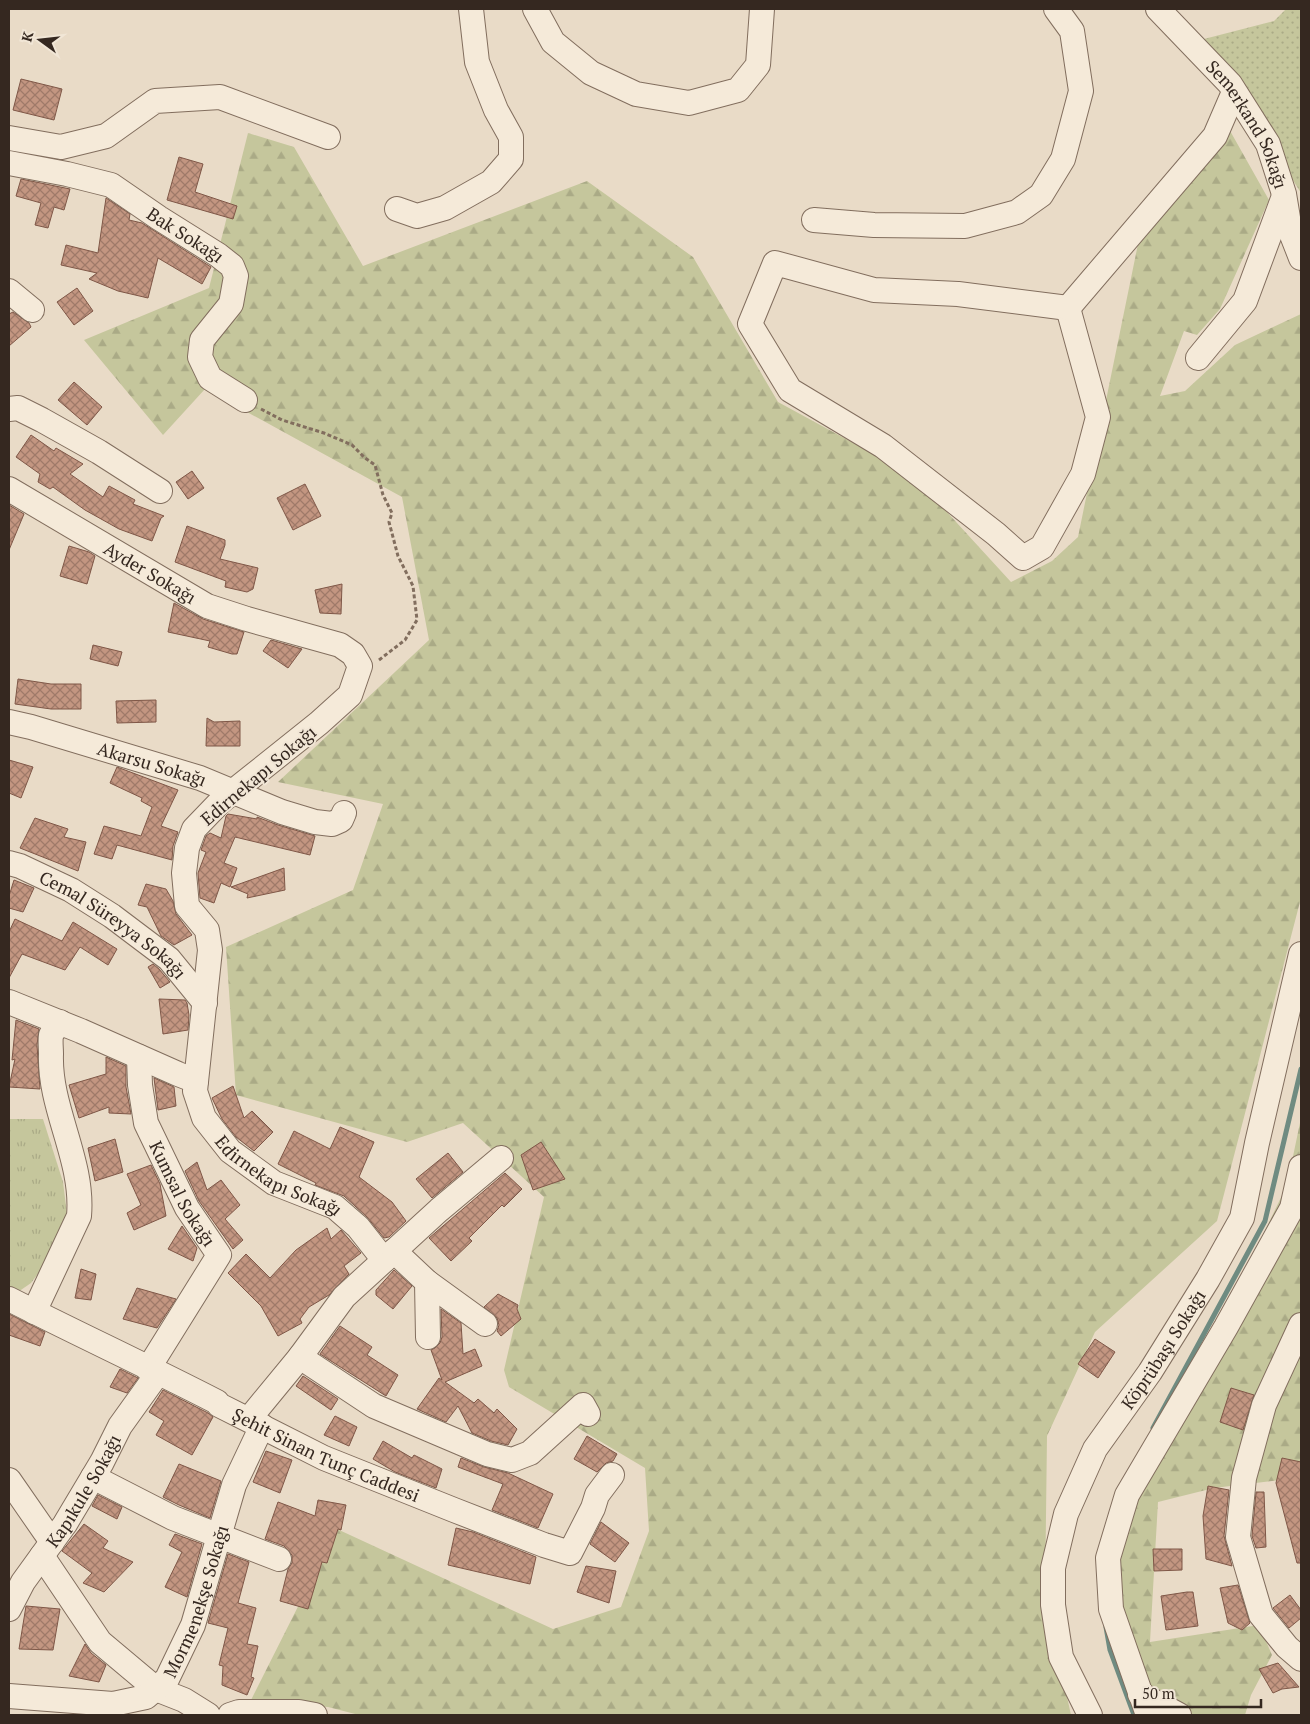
<svg xmlns="http://www.w3.org/2000/svg" width="1310" height="1724" viewBox="0 0 1310 1724" font-family="'PT Serif',serif">
  <style>
    .grass { fill: url(#grass-dots) }
    .forest { fill: url(#forest-firs) }
    .park { fill: url(#park-tufts) }
    .lines { fill: none; stroke-linecap: round; stroke-linejoin: round }
    .stream { stroke: #6f8b81; stroke-width: 5 }
    .building { fill: url(#building-cross-hatch); stroke: #7f5747 }
    .minor-casing { stroke: #826e5e; stroke-width: 26 }
    .path { stroke: #826e5e; stroke-width: 3; stroke-dasharray: 4 2.5; stroke-linecap: butt }
    .minor { stroke: #f5ead9; stroke-width: 24 }
    .labels { text-anchor: middle; dominant-baseline: central; stroke-width: 4; stroke-linejoin: round; paint-order: stroke }
    .street-label { font-size: 18px; fill: #352820; stroke: #f1e6d6 }
  </style>
  <defs>
    <pattern id="grass-dots" width="8" height="8" patternUnits="userSpaceOnUse" patternTransform="scale(1.25)"><rect width="8" height="8" fill="#c5c69c"/><path d="M2 2h.1M6 6h.1" fill="none" stroke="#aaaa86" stroke-width="1.8" stroke-linecap="round"/></pattern>
    <pattern id="forest-firs" width="22" height="20" patternUnits="userSpaceOnUse" patternTransform="scale(1.25)"><rect width="22" height="20" fill="#c5c69c"/><path d="M5 1l3.5 6h-7zM16 11l3.5 6h-7z" fill="#aaaa86"/></pattern>
    <pattern id="park-tufts" width="24" height="20" patternUnits="userSpaceOnUse" patternTransform="scale(1.25)"><rect width="24" height="20" fill="#c5c69c"/><path d="M3 7l-1-3M5 7V3M7 7l1-3M15 17l-1-3M17 17v-4M19 17l1-3" fill="none" stroke="#aaaa86"/></pattern>
    <pattern id="building-cross-hatch" width="8" height="8" patternUnits="userSpaceOnUse" patternTransform="scale(1.25)"><rect width="8" height="8" fill="#c39681"/><path d="M0 0l8 8M0 8l8-8" fill="none" stroke="#9f7a69"/></pattern>
  </defs>
  <rect width="100%" height="100%" fill="#e9dbc7"/>
  <path class="grass" d="M1286,9H1301V193L1204,39L1274,21Z"/>
  <path class="forest" d="M1229,129L1269,200L1220,309L1197,335L1184,331L1160,396L1185,391L1235,345L1301,314V898L1217,1221L1095,1332L1047,1436L1045,1597L1071,1715H359L328,1707L250,1702L337,1529L553,1629L621,1607L649,1531L645,1468L509,1387L504,1370L544,1197L463,1123L407,1142L236,1095L226,947L353,890L383,804L278,782L429,640L402,497L205,389L163,435L84,340L209,288L248,133L294,147L363,266L587,181L693,257L778,402L914,476L1011,582L1052,561L1078,537L1138,244Z
    M1301,1118V1484L1280,1480L1214,1488L1158,1502L1150,1642L1259,1625L1272,1655L1251,1695L1245,1715H1160L1119,1624V1525L1193,1380L1287,1185Z"/>
  <path class="park" d="M9,1119H43L63,1182L68,1222L55,1251L31,1283L18,1292L9,1288Z"/>
  <g class="lines">
    <path class="stream" d="M1153,1428L1265,1221L1301,1069
      M1106,1627L1110,1650L1134,1715"/>
  </g>
  <path class="building" d="M21,79L62,89L54,120L13,110Z
    M179,157L203,164L195,192L237,206L233,219L167,200Z
    M21,179L70,189L64,210L54,207L48,228L35,225L41,203L16,196Z
    M106,198L130,214L129,220L142,223L211,267L202,284L158,258L148,298L118,291L89,279L97,273L61,265L66,245L98,253Z
    M77,288L93,311L74,325L57,302Z
    M13,312L29,323L31,327L9,346V314Z
    M74,382L102,407L87,425L58,400Z
    M31,435L54,451L56,448L83,464L70,474L103,497L109,486L135,500L133,504L164,516L161,518L152,541L119,529L85,510L53,487L50,489L38,482L40,474L16,457Z
    M192,471L204,488L188,499L176,482Z
    M305,484L321,516L293,530L277,498Z
    M9,505L24,514L9,550Z
    M187,526L225,540V545L220,559L258,568L253,589L247,592L225,587L226,581L175,562Z
    M69,546L89,552L95,556L87,584L60,576Z
    M342,584L341,614L320,613L315,590Z
    M174,603L203,619L244,632L237,654H232L208,647L210,641L168,632Z
    M271,640L302,649L288,668L263,651Z
    M93,645L122,652L118,666L90,659Z
    M18,679L51,684H81V709H51L15,704Z
    M156,700V722L117,723L116,701Z
    M207,718L214,722L240,721V746H206Z
    M9,760L33,767L21,798L9,793Z
    M117,767L178,790L161,826L178,832L173,846L172,860L117,845L112,859L94,854L104,826L141,836L152,807L141,801L142,798L110,783Z
    M228,814L257,819V817L278,825L315,836L310,855L235,837L224,863L237,868L230,887L221,883L214,903L200,898L198,873L206,852L201,850L206,836L210,833L221,838L226,816Z
    M35,818L68,829L64,837L86,842L78,871L20,848Z
    M284,868L285,890L247,898L248,894L231,887Z
    M14,880L34,888L23,912L9,908V896Z
    M146,884L166,889L173,901L176,914L192,935L174,945L161,936L147,907L138,905Z
    M15,919L62,941L73,922L117,949L108,965L80,947L65,970L22,954L9,978V932Z
    M153,964L159,969L170,982L160,988L148,967Z
    M159,999L185,1000L187,1003L189,1015L188,1030L163,1034Z
    M16,1020L39,1029L37,1045L40,1089L9,1087L15,1059L12,1060Z
    M106,1057L126,1066V1087L131,1114L109,1113V1107L79,1118L69,1085L106,1074Z
    M154,1078L174,1087L176,1106L158,1110Z
    M233,1086L244,1118L252,1111L273,1132L254,1151L236,1137L222,1119L212,1098Z
    M340,1127L374,1142L359,1177L392,1202L406,1221L389,1237L384,1238L367,1217L344,1196L315,1185L316,1183L278,1164L294,1131L330,1149Z
    M115,1139L123,1172L95,1181L88,1148Z
    M541,1142L565,1179L533,1190L521,1155Z
    M448,1153L463,1172L432,1198L416,1179Z
    M197,1162L207,1190L221,1180L240,1205L225,1219L243,1240L233,1249L199,1201L185,1171Z
    M151,1165L160,1184L166,1216L134,1230L127,1213L141,1205L127,1174Z
    M505,1173L522,1189L504,1207L502,1205L469,1238L472,1241L451,1261L429,1238Z
    M182,1226L197,1248L193,1261L168,1249Z
    M327,1228L331,1239L341,1230L361,1253L344,1266L349,1274L329,1295L309,1307L300,1319L302,1323L278,1336L261,1306L228,1273L246,1254L270,1278L296,1250Z
    M81,1269L96,1274L91,1300L75,1298Z
    M394,1270L412,1286L393,1309L376,1295V1290Z
    M137,1288L176,1299L157,1328L123,1319Z
    M498,1294L518,1305L517,1309L521,1319L501,1336L497,1331L499,1325L497,1318L484,1307Z
    M441,1309L461,1323L463,1354L475,1349L482,1366L445,1382L474,1403L478,1399L494,1413L497,1409L517,1429L508,1445L491,1441L472,1433L458,1406L446,1422L417,1409L439,1378L442,1380L431,1350L435,1348L440,1343L442,1337Z
    M9,1314L45,1332L40,1346L9,1335Z
    M340,1326L372,1347L367,1355L398,1375L386,1396L320,1354Z
    M1095,1339L1115,1352L1098,1378L1078,1364Z
    M120,1369L138,1378L127,1393L110,1387Z
    M303,1376L338,1399L331,1410L296,1386Z
    M1231,1388L1254,1395L1243,1430L1220,1422Z
    M163,1390L208,1413L213,1417L192,1455L156,1435L164,1421L149,1412Z
    M335,1416L357,1427L349,1446L324,1435Z
    M587,1436L617,1454L613,1461L606,1463L597,1472L574,1459Z
    M383,1441L412,1458L414,1455L442,1469L436,1488L395,1472L373,1459Z
    M266,1451L292,1460L280,1493L253,1482Z
    M461,1458L484,1467L508,1473L553,1494L538,1528L492,1510L503,1484L458,1467Z
    M1282,1458L1301,1462V1563H1297L1276,1483Z
    M179,1464L221,1481L210,1518L179,1505L163,1497Z
    M1208,1486L1229,1490L1224,1536L1232,1566L1206,1559L1203,1516Z
    M1256,1492H1264L1266,1547L1256,1548L1252,1536Z
    M98,1495L122,1507L117,1519L92,1506Z
    M318,1500L346,1505L341,1530L338,1529L327,1563L322,1562L308,1609L280,1601L288,1569L292,1563V1555L284,1546L265,1539L278,1502L315,1516Z
    M601,1522L629,1543L615,1562L590,1544Z
    M84,1524L108,1541L103,1548L133,1562L104,1592L83,1583L92,1573L62,1551Z
    M456,1528L473,1532L536,1557L530,1584L448,1565Z
    M175,1534L202,1544L187,1597L165,1587L182,1552L169,1545Z
    M1153,1549H1182V1570L1154,1571Z
    M228,1554L249,1562L238,1603L256,1608L247,1644L258,1646L251,1677L254,1678L247,1695L222,1685L223,1666L219,1665L228,1628L208,1623Z
    M586,1566L616,1571L609,1603L577,1592Z
    M1238,1585L1250,1623L1242,1630L1228,1623L1220,1588Z
    M1187,1592H1193L1198,1626L1166,1630L1161,1596Z
    M1290,1595L1301,1610V1618L1289,1628L1273,1608Z
    M26,1606L60,1609L53,1650L19,1649Z
    M85,1644L91,1653L106,1665L99,1682L69,1676Z
    M1278,1663L1299,1687L1282,1689L1273,1693L1259,1669Z"/>
  <g class="lines">
    <defs>
      <g id="minor">
        <path d="M535,9L553,42L591,73L636,94L689,103L738,90L758,65L762,9"/>
        <path id="s1" d="M1158,9L1230,84L1268,144L1284,194L1290,230L1301,258"/>
        <path d="M9,138L61,147L106,136L155,101L220,97L328,137"/>
        <path id="s2" d="M9,163L67,174L111,185L159,218L218,255L232,266L236,276L231,304L202,340L200,357L210,378L245,400"/>
        <path d="M397,209L417,216L445,208L491,182L511,159V137L496,110L477,62L471,9"/>
        <path d="M814,220L874,225L965,226L1017,212L1041,195L1063,159L1081,91L1072,31L1056,9"/>
        <path d="M775,263L874,290L958,294L1068,308L1098,417L1083,474L1042,547L1023,558L996,534L883,446L790,390L750,324Z"/>
        <path d="M9,291L32,310"/>
        <path d="M1068,308L1215,136L1234,92"/>
        <path d="M1198,358L1245,301L1284,196"/>
        <path d="M9,409L18,408L42,420L99,452L160,491"/>
        <path id="s3" d="M9,489L207,606L247,619L340,645L353,654L360,666L350,695L319,723L220,802L194,829L187,848L184,873L187,906L207,930L210,950L195,1091L204,1118L230,1151L274,1183L335,1207L358,1227L384,1260"/>
        <path id="s4" d="M9,722L31,727L200,778L282,812L315,822L332,824L341,820L344,813"/>
        <path id="s5" d="M9,863L20,866L71,890L112,916L169,959L205,1003"/>
        <path d="M9,1002L81,1031L178,1074L196,1081"/>
        <path id="s6" d="M139,1057L140,1085L146,1123L187,1208L219,1255L148,1369"/>
        <path d="M501,1158L439,1210L344,1297L300,1357L374,1406L487,1454L512,1460L530,1453L583,1405L588,1414"/>
        <path d="M394,1251L427,1282L428,1337"/>
        <path d="M427,1282L485,1324"/>
        <path id="s7" d="M9,1299C78,1334 149,1367 217,1402L219,1405L324,1458L454,1510L544,1545L570,1553L593,1508L597,1495L612,1475"/>
        <path d="M34,1312L79,1216C84,1160 49,1109 51,1054C51,1048 50,1041 51,1035C53,1031 57,1026 60,1022"/>
        <path d="M1301,1325L1264,1405L1244,1478L1238,1537L1261,1615L1287,1647L1301,1659"/>
        <path d="M249,1419L300,1357"/>
        <path d="M93,1477L173,1518L279,1559"/>
        <path d="M9,1480L52,1542"/>
        <path d="M42,1556L100,1642L156,1689L184,1700L208,1715"/>
        <path id="s8" d="M9,1609L23,1582L65,1524L102,1462L120,1426L158,1373"/>
        <path d="M1140,1694L1179,1715"/>
        <path id="s9" d="M9,1696L113,1704L146,1697L167,1679L193,1625L234,1485L262,1426"/>
        <path d="M230,1715L239,1712H299L315,1715"/>
        <path id="s10" d="M1090,1715L1061,1657L1053,1605V1568L1066,1514L1095,1449L1150,1372L1208,1279L1242,1218L1257,1143L1301,954"/>
        <path d="M1148,1715L1111,1609L1108,1558L1127,1495L1226,1327L1292,1208L1301,1167"/>
      </g>
    </defs>
    <use href="#minor" class="minor-casing"/>
    <path class="path" d="M261,409L282,420L324,433L352,445L365,458L375,465L383,495L392,513L389,522L398,556L413,586L417,620L405,640L379,660"/>
    <use href="#minor" class="minor"/>
  </g>
  <g class="labels">
    <g class="street-label">
      <text stroke="none"><textPath href="#s1" startOffset="148">Semerkand Sokağı</textPath></text>
      <text stroke="none"><textPath href="#s2" startOffset="194">Bak Sokağı</textPath></text>
      <text stroke="none"><textPath href="#s3" startOffset="164">Ayder Sokağı</textPath></text>
      <text stroke="none"><textPath href="#s4" startOffset="149">Akarsu Sokağı</textPath></text>
      <text transform="translate(258 775) rotate(-40)">Edirnekapı Sokağı</text>
      <text stroke="none"><textPath href="#s5" startOffset="122">Cemal Süreyya Sokağı</textPath></text>
      <text stroke="none"><textPath href="#s3" startOffset="1032">Edirnekapı Sokağı</textPath></text>
      <text stroke="none"><textPath href="#s6" startOffset="146">Kumsal Sokağı</textPath></text>
      <text stroke="none"><textPath href="#s10" startOffset="402">Köprübaşı Sokağı</textPath></text>
      <text stroke="none"><textPath href="#s7" startOffset="354">Şehit Sinan Tunç Caddesi</textPath></text>
      <text stroke="none"><textPath href="#s8" startOffset="140">Kapıkule Sokağı</textPath></text>
      <text stroke="none"><textPath href="#s9" startOffset="249">Mormenekşe Sokağı</textPath></text>
    </g>
  </g>
  <rect width="1310" height="1724" fill="none" stroke="#352820" stroke-width="20"/>
  <g transform="translate(40 40) rotate(285)" stroke="#f1e6d6" stroke-width="4" paint-order="stroke">
  <path d="M0-4L9 19L0 12L-9 19Z" fill="#352820"/>
  <text y="-8" font-size="14" font-weight="bold" text-anchor="middle" fill="#352820">K</text>
  </g>
  <path d="M1135 1699v8h126v-8" fill="none" stroke="#352820" stroke-width="2.5"/>
  <text x="1142" y="1699" font-size="15" fill="#352820" stroke="#f1e6d6" stroke-width="4" paint-order="stroke">50 m</text>
</svg>
